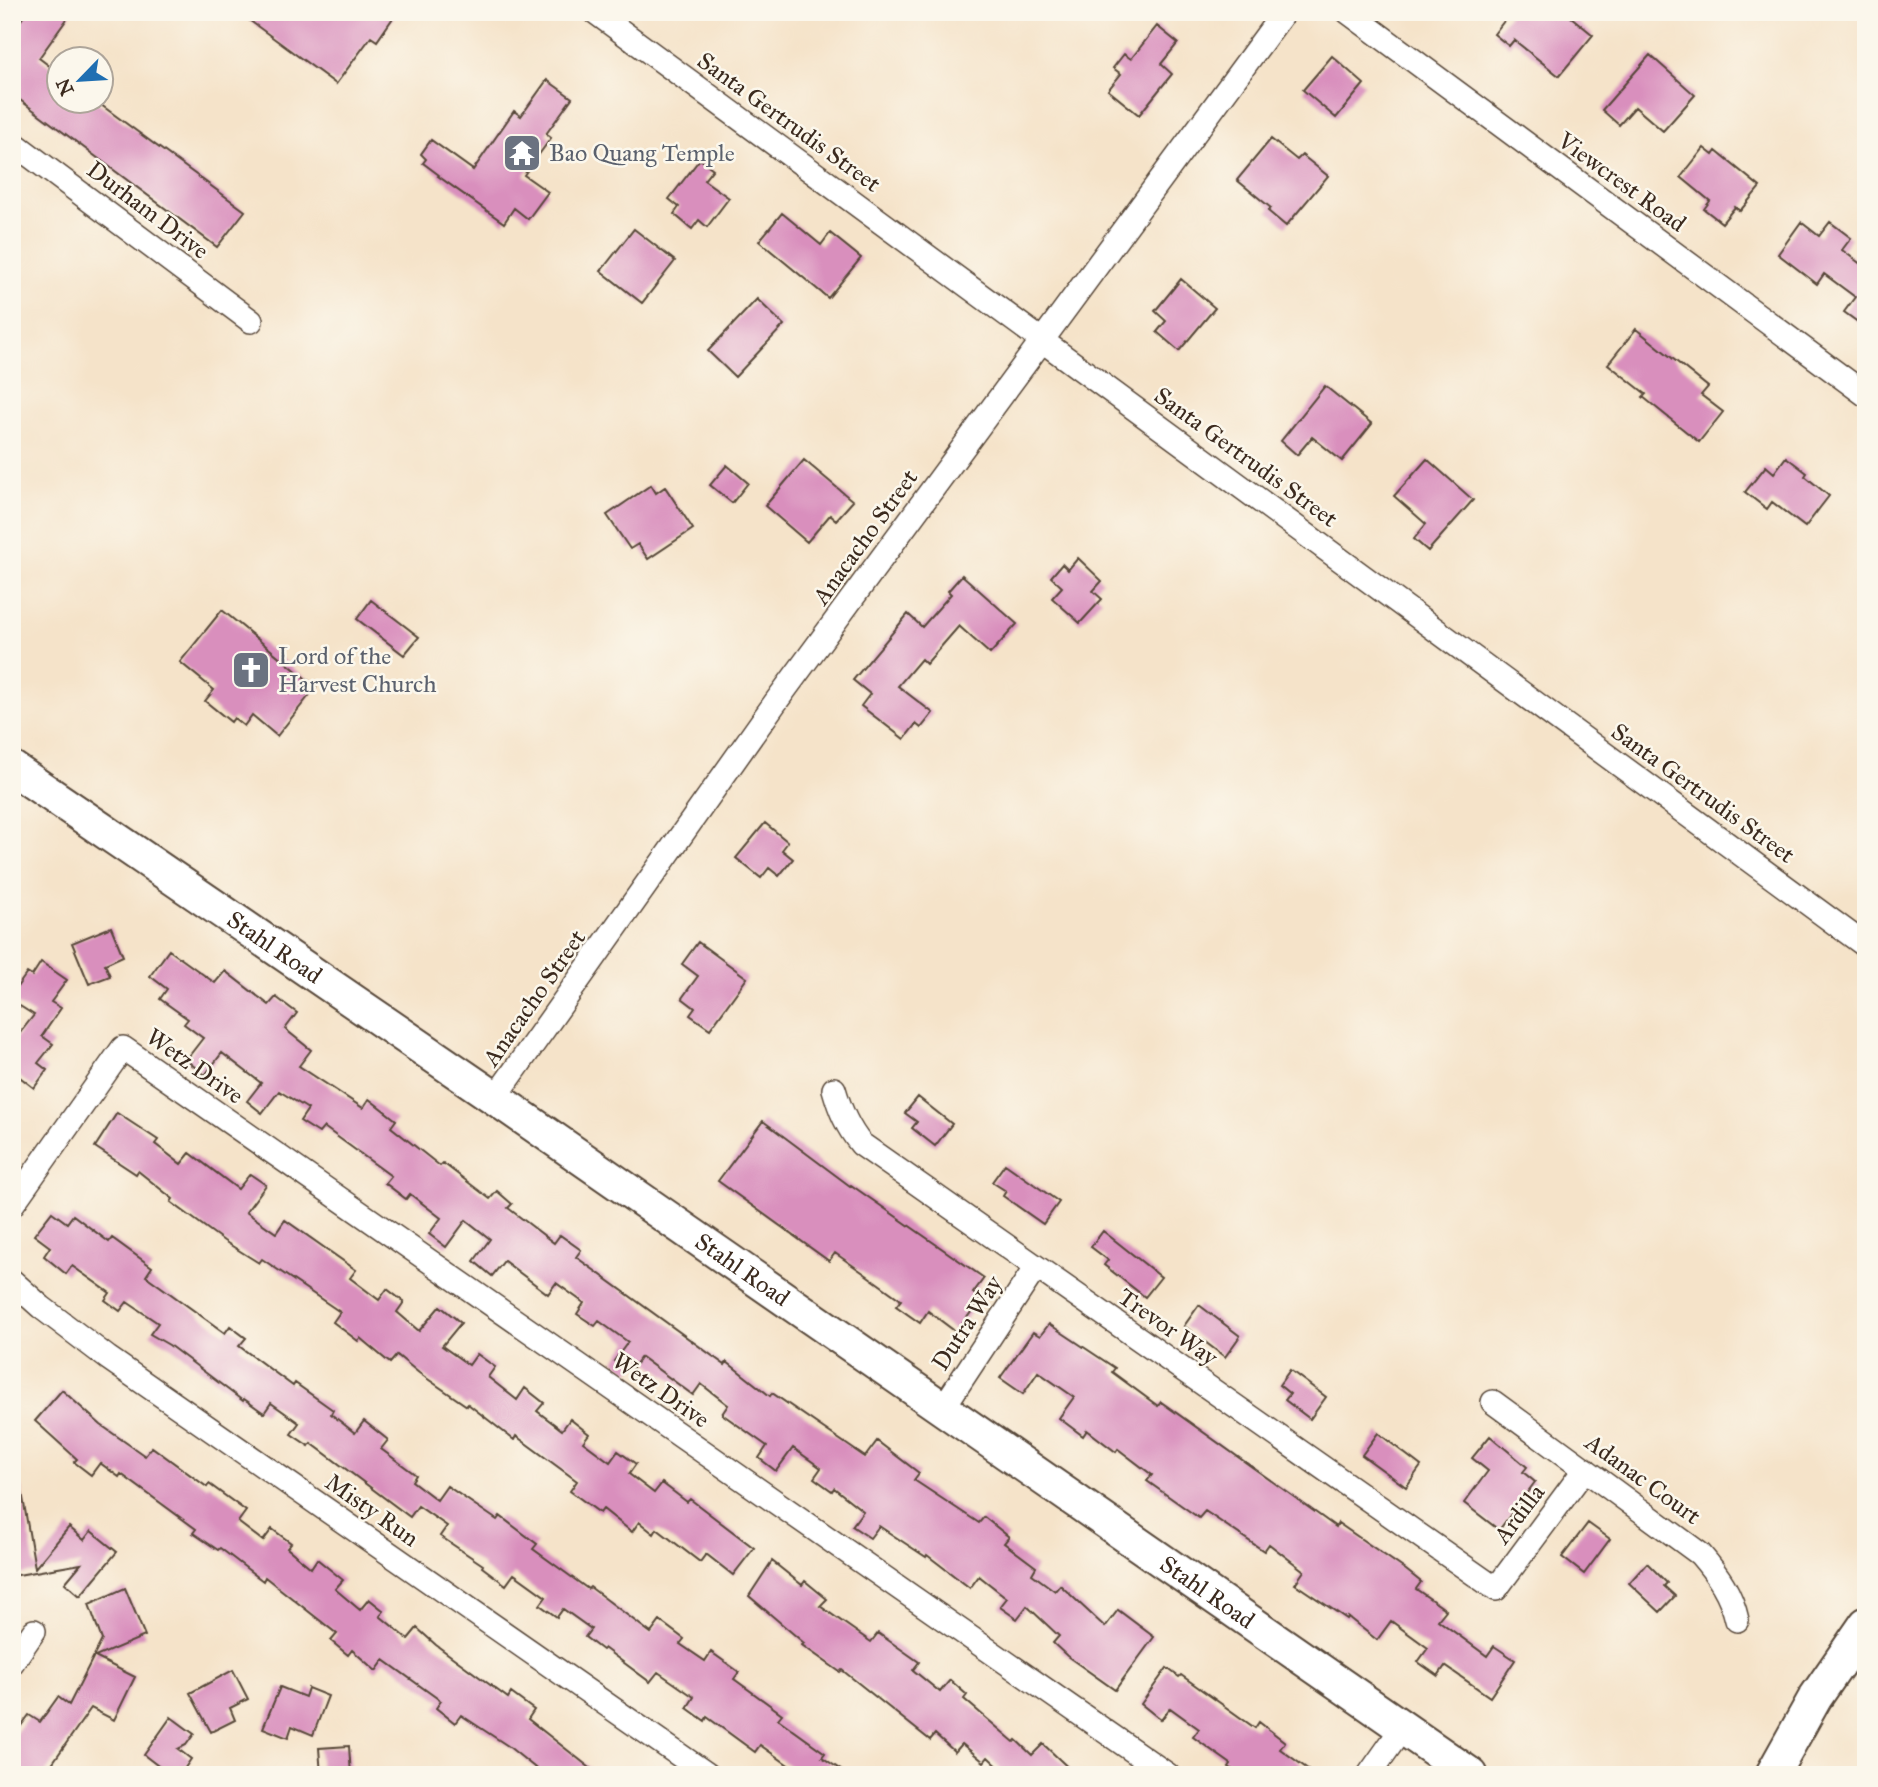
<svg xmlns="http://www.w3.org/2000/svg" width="1878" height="1787" viewBox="0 0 1878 1787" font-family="'IM FELL Great Primer',serif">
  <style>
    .building { fill: #d98fbd }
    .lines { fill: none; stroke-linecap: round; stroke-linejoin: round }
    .street-casing { stroke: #574638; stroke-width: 26 }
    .secondary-casing { stroke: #574638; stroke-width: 37 }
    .street { stroke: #fff; stroke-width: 23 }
    .secondary { stroke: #fff; stroke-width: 33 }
    .labels { text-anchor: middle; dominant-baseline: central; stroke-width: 5; stroke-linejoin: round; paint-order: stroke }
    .street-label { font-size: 24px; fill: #3b2a1e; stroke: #fbf7ec }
    .worship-label { font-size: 24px; fill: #5b616d; stroke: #fbf7ec; text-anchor: start }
  </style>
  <rect width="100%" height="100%" fill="#fbf7ec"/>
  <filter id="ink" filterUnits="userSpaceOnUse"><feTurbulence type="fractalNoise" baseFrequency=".0143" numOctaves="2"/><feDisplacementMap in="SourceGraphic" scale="14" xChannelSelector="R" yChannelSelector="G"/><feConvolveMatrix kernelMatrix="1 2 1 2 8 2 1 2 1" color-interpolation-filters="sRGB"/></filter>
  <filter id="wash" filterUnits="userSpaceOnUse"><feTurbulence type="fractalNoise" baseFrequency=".00686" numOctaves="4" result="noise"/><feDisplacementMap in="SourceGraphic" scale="28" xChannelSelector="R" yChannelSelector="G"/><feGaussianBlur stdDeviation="1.57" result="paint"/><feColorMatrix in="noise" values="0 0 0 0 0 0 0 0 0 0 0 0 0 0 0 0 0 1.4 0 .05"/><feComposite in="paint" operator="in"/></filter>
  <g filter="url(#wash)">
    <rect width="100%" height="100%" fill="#f5e3c9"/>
    <g id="blocks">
      <path class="building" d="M27,12H72L39,58L60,74V102H97L245,211L217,247L12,94V32Z
        M238,12H397L377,41L371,37L336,84Z
        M1511,12H1565L1593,35L1559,76L1514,40L1509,46L1494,34Z
        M1157,26L1178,43L1161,64L1172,74L1139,115L1108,90L1121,74L1113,68L1124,54L1131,59Z
        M1650,55L1695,95L1663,131L1635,107L1619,125L1602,110Z
        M1332,56L1364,84L1336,118L1303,90Z
        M547,80L572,98L546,134L551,138L524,175L548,192L528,219L514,208L504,223L438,176L439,175L423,163L426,159L421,154L431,140L473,170L514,111L521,116Z
        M1271,139L1297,160L1302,155L1328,176L1286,226L1268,211L1271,208L1237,180Z
        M1704,148L1713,155L1716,151L1760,187L1740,211L1735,207L1722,223L1704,209L1710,201L1681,177Z
        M700,159L713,169L704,180L729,198L707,227L699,220L692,229L674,214L679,207L669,199Z
        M782,213L821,245L830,233L861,258L828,298L759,241Z
        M1801,222L1819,236L1830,222L1851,238L1842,250L1866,268V328L1844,312L1855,297L1824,274L1817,284L1778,254Z
        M634,229L675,261L642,303L601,271Z
        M1181,279L1215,308L1179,351L1157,332L1166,321L1155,311Z
        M757,299L784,325L735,377L708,351Z
        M1636,329L1708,387L1701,395L1723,412L1699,442L1643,397L1646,394L1608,364Z
        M1325,386L1372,424L1342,461L1312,437L1297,455L1281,441Z
        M1786,457L1807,473L1805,476L1829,496L1805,527L1772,502L1767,509L1745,492L1766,466L1774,473Z
        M1427,459L1473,500L1428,551L1414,539L1426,524L1394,496Z
        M804,460L853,501L836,520L830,515L807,542L765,506Z
        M727,465L748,483L732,503L710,485Z
        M651,485L656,493L665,487L693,529L648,559L638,544L630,549L607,515Z
        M1078,558L1102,581L1093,591L1102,599L1080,623L1052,598L1062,587L1051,577L1062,564L1068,570Z
        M962,575L1017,624L990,654L959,626L926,664L921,659L898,686L933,713L921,728L916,724L904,739L861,706L870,694L853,680L908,614L922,627L951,594L948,591Z
        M371,600L419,637L404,655L357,619Z
        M222,610L316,687L277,736L252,715L244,726L234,718L231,722L205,701L214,690L180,662Z
        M765,823L788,842L782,850L793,859L779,876L769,868L761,878L736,858Z
        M111,927L123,956L105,964L110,976L89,984L72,943Z
        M698,942L747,978L710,1029L690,1015L695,1008L682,998L698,976L682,964Z
        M169,950L215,983L225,971L269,1005L276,997L297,1013L285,1029L311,1050L299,1066L363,1108L369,1099L396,1120L391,1127L440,1166L443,1163L490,1199L497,1191L512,1204L508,1208L554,1243L560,1235L581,1250L576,1257L725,1365L727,1362L770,1396L772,1393L865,1457L877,1441L919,1473L914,1480L979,1523L984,1517L1009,1537L1004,1543L1036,1567L1032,1574L1055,1591L1060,1585L1105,1627L1118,1610L1154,1637L1115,1690L1067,1656L1053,1643L1059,1636L1027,1606L1017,1619L1000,1607L1007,1598L979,1576L970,1588L927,1555L926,1557L879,1526L870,1538L852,1526L863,1511L834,1488L832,1491L814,1478L821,1468L793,1448L776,1471L759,1458L767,1446L722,1414L728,1405L701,1384L693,1395L641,1357L630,1372L614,1361L628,1342L599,1321L595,1326L577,1314L584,1303L556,1283L548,1294L504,1261L492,1276L474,1261L490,1239L466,1220L446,1247L429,1234L441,1218L410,1194L406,1199L385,1183L391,1176L324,1127L319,1133L300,1121L308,1109L279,1091L262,1113L247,1101L261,1083L222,1053L205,1075L186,1060L203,1038L184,1024L188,1019L160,999L167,989L150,976Z
        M41,962L67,980L51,1002L61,1008L42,1036L53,1044L38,1063L47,1070L34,1088L12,1071V1043L34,1015L12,1001V994L27,973L32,976Z
        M918,1097L952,1124L935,1146L912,1128L917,1122L905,1113Z
        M117,1113L158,1140L155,1144L181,1164L190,1153L238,1189L250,1174L266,1185L246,1212L276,1233L285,1220L356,1270L350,1278L379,1300L387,1289L404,1302L397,1312L419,1331L440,1306L461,1323L442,1346L469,1365L477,1354L495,1367L488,1377L517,1400L525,1388L544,1403L537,1411L562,1430L570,1419L589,1434L583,1442L610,1462L618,1451L636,1464L629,1474L654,1493L662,1483L687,1502L690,1499L754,1548L733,1575L706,1554L700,1562L657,1529L654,1534L639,1522L632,1532L603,1509L600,1513L570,1491L577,1481L516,1436L514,1440L468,1404L467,1406L419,1373L397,1355L390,1363L360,1338L358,1341L333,1322L340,1312L262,1259L259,1263L224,1241L171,1202L173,1199L138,1171L136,1174L95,1147Z
        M763,1121L850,1186L851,1185L984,1278L973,1293L981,1299L956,1332L928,1311L920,1323L896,1306L901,1300L865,1274L835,1253L829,1261L718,1181Z
        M1005,1164L1059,1202L1043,1224L1003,1196L1006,1191L992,1182Z
        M52,1212L67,1223L73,1215L109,1242L112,1238L152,1267L146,1276L225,1333L230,1326L246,1338L239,1346L293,1386L295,1383L333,1410L331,1414L355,1433L364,1421L388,1440L381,1449L416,1475L412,1481L437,1500L447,1486L497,1520L500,1516L537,1544L533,1549L588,1589L590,1587L651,1633L660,1621L684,1639L680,1644L705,1661L711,1652L739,1672L734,1679L782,1714L778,1719L825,1753L822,1757L848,1775H785L791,1767L760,1745L755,1752L707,1717L705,1721L687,1708L694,1697L658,1672L650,1682L604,1648L602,1650L585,1637L591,1629L563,1609L557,1617L540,1605L546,1597L514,1574L506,1585L482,1567L483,1565L440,1536L447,1526L418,1506L410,1517L311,1443L309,1446L291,1434L299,1423L271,1403L264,1413L244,1399L243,1401L169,1345L150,1334L158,1323L127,1302L120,1311L105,1300L110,1293L72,1266L66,1274L44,1256L50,1247L34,1235Z
        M1103,1231L1161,1277L1145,1297L1104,1265L1108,1260L1091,1247Z
        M1199,1305L1240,1336L1225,1357L1184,1326Z
        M1049,1324L1115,1368L1112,1372L1158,1406L1161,1402L1336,1527L1338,1523L1406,1570L1421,1582L1416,1589L1446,1610L1438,1620L1487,1656L1494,1646L1515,1660L1490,1697L1445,1666L1438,1676L1418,1662L1428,1648L1391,1621L1377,1640L1348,1617L1347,1619L1295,1584L1304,1571L1269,1544L1264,1551L1205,1511L1199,1518L1147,1481L1152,1475L1118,1449L1116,1452L1087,1430L1083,1436L1059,1418L1074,1397L1038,1372L1023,1394L1000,1378L1033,1332L1040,1336Z
        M1290,1370L1326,1397L1310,1419L1285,1400L1290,1394L1279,1385Z
        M62,1390L101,1425L145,1456L152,1447L207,1487L209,1484L246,1511L238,1522L263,1541L272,1529L291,1543L287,1548L311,1568L317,1559L343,1580L335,1589L360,1610L369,1599L384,1611L380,1616L408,1639L417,1628L436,1645L508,1698L511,1693L534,1710L528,1719L599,1775H544L508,1746L461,1715L455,1723L436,1708L441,1701L384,1660L376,1671L352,1650L348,1655L331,1641L337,1634L265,1577L263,1581L220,1548L218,1550L193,1533L196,1529L121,1474L119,1477L100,1463L91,1475L74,1462L77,1459L35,1421Z
        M1378,1433L1421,1466L1406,1487L1362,1455Z
        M1490,1436L1527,1467L1523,1472L1535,1482L1499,1530L1464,1503L1488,1471L1472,1458Z
        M21,1486L35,1568L69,1527L84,1540L91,1531L117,1552L80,1596L65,1583L81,1564L12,1576V1487Z
        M1588,1523L1610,1539L1584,1574L1562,1557Z
        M772,1561L802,1585L805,1581L827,1599L820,1606L871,1642L878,1633L919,1662L913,1670L940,1692L950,1680L967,1695L964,1699L1014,1742L1016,1740L1032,1755L1043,1744L1076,1775H1007L988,1757L984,1762L962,1744L955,1752L935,1734L930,1740L842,1670L840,1672L802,1645L804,1643L749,1596Z
        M1647,1563L1667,1583L1664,1586L1675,1596L1660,1612L1629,1583Z
        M125,1588L145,1636L95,1657L135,1677L114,1720L91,1708L44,1775H12V1738L29,1715L40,1722L58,1697L69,1705L102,1640L89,1604Z
        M1167,1668L1179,1677L1181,1675L1255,1728L1259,1722L1285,1742L1280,1749L1316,1775H1240L1229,1767L1231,1764L1193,1737L1199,1729L1170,1708L1161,1720L1141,1704Z
        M233,1670L248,1699L230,1708L235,1720L211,1732L190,1693Z
        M280,1687L305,1697L308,1688L328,1696L313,1735L292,1726L288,1738L263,1728Z
        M171,1717L194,1734L186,1745L178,1749L191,1759L180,1775H170L144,1755Z
        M349,1746L351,1775H321L319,1748Z"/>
    </g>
  </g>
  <g filter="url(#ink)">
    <use href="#blocks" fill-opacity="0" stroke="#574638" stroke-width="2"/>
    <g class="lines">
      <defs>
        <path id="street" d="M595,12L1866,946
          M1348,12L1866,395
          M12,142L251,321
          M834,1089C840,1110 847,1127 861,1144L1496,1589L1585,1469
          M495,1098L775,703L1284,12
          M12,1205L123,1048L1168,1775
          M12,1281L41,1307L108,1358L708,1775
          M1493,1402L1700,1554C1718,1575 1731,1593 1737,1620
          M943,1408L1036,1267
          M12,1663L34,1631
          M1369,1775L1403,1727"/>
        <g id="secondary">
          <path id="s1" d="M12,768L495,1098L1471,1775"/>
          <path d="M1772,1775L1815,1698L1866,1624"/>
        </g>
      </defs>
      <use href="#street" class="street-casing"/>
      <use href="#secondary" class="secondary-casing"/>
      <use href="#street" class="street"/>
      <use href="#secondary" class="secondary"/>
    </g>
  </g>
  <defs>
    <symbol id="temple-square" viewBox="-11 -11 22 22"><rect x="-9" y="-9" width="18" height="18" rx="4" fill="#6b7280" stroke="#fbf7ec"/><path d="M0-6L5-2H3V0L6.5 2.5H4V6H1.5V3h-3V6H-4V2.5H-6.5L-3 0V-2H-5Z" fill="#fff"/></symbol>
    <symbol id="church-square" viewBox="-11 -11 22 22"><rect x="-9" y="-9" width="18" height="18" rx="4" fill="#6b7280" stroke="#fbf7ec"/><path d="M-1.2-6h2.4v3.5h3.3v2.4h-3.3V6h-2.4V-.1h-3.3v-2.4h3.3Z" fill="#fff"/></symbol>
  </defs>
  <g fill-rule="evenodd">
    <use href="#temple-square" x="500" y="131" width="44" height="44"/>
    <use href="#church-square" x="229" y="648" width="44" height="44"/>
  </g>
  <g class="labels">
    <g class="street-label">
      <text transform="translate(789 122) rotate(36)">Santa Gertrudis Street</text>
      <text transform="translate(1622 182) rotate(36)">Viewcrest Road</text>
      <text transform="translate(148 210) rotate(37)">Durham Drive</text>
      <text transform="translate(1246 457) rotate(36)">Santa Gertrudis Street</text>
      <text transform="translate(865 537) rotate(-54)">Anacacho Street</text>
      <text transform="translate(1703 793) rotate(36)">Santa Gertrudis Street</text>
      <text stroke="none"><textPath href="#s1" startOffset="318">Stahl Road</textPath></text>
      <text transform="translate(534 998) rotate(-55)">Anacacho Street</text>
      <text transform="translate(195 1066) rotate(35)">Wetz Drive</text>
      <text stroke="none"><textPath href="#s1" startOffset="886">Stahl Road</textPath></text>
      <text transform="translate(967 1323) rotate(-57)">Dutra Way</text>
      <text transform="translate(1168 1327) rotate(35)">Trevor Way</text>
      <text transform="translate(661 1390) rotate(35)">Wetz Drive</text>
      <text transform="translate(1643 1479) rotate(36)">Adanac Court</text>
      <text transform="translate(372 1510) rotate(35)">Misty Run</text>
      <text transform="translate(1519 1514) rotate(-53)">Ardilla</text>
      <text stroke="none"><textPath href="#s1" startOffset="1452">Stahl Road</textPath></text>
    </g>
    <g class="worship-label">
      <text x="549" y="153">Bao Quang Temple</text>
      <text x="278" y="656">Lord of the<tspan x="278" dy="28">Harvest Church</tspan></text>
    </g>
  </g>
  <rect width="1878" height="1787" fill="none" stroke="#fbf7ec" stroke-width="42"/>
  <g transform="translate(80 80) rotate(245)"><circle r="33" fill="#fbf7ec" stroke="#aea59a" stroke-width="2"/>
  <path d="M0-5L12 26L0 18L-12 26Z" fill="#1f6fb2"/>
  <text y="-10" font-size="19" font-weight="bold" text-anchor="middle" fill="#3b2a1e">N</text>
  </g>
</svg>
